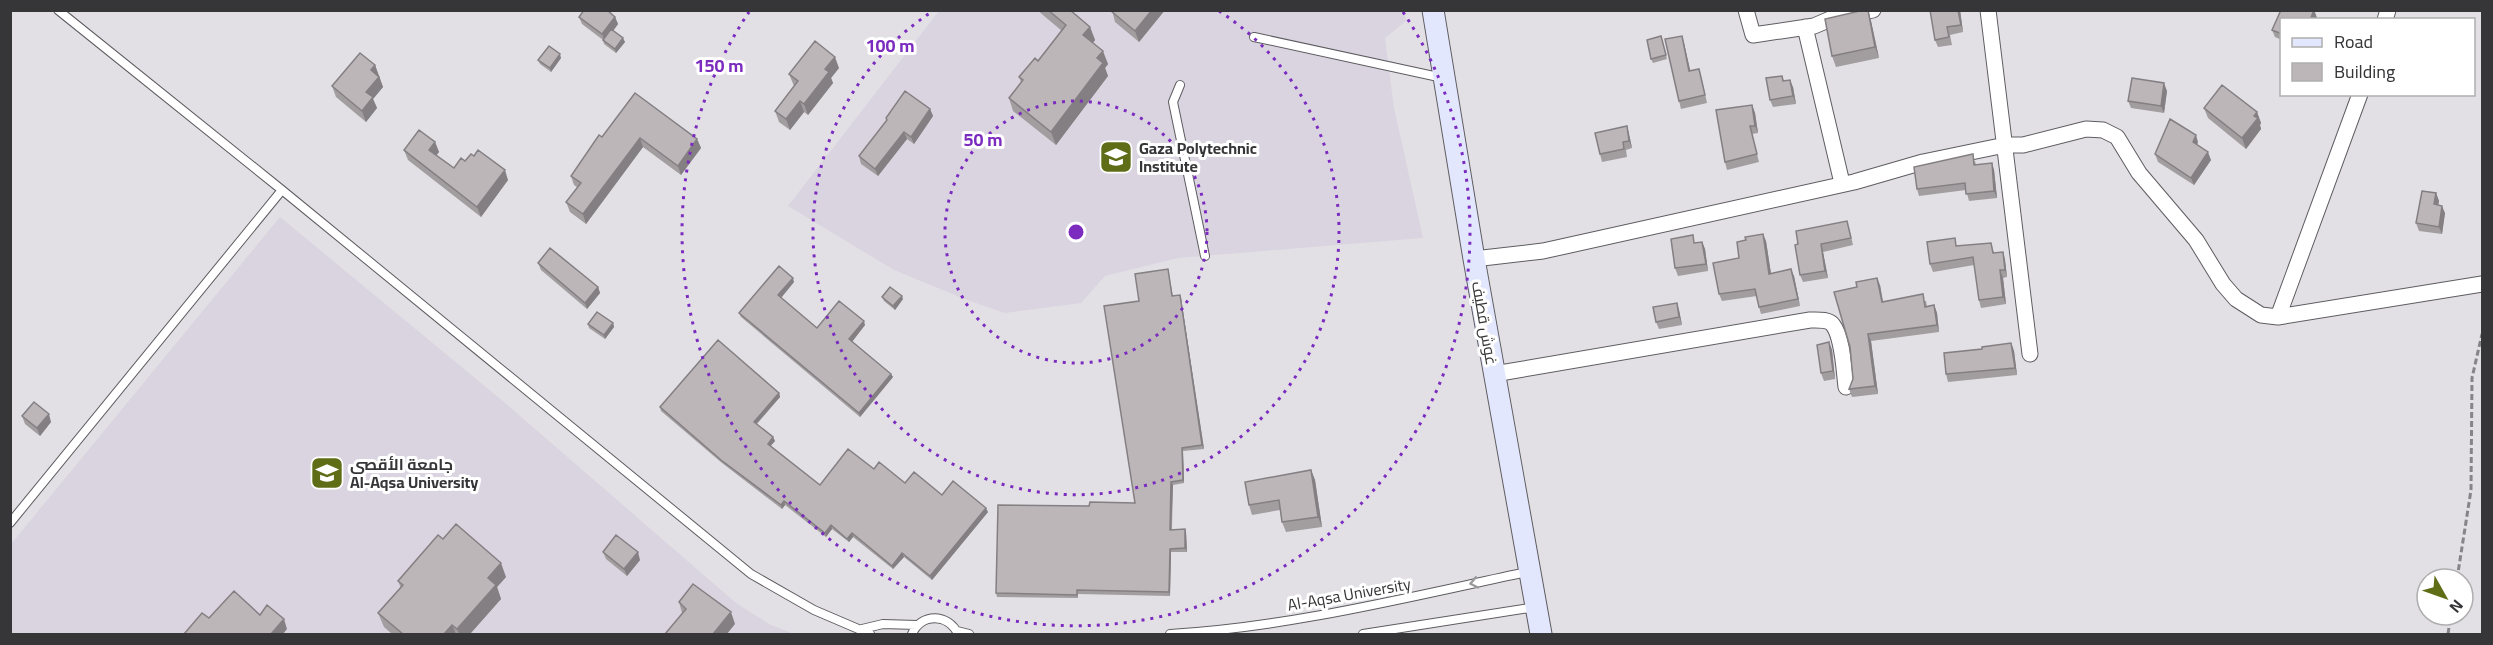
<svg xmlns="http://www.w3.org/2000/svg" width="2493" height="645" viewBox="0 0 2493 645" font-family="Georgia,Cairo,serif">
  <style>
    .built { fill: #dad4e0 }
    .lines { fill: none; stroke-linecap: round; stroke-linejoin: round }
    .lane-casing { stroke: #5e5c60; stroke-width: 10 }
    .street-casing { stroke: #5e5c60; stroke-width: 17 }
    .secondary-casing { stroke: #5e5c60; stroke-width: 23 }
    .path { stroke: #868487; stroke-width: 3; stroke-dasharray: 6 3; stroke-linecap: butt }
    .lane { stroke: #fff; stroke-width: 8 }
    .street { stroke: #fff; stroke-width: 15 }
    .secondary { stroke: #e2e7fd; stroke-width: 21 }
    .wall { fill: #a29d9f }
    .shaded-wall { fill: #847f82 }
    .building { fill: #bcb6b9; stroke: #847f82; stroke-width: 1.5 }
    .oneway { stroke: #9a9a9b }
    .ring { fill: none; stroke: #7b2cbf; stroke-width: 3; stroke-dasharray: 3 6 }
    .labels { text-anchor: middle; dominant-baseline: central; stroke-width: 6; stroke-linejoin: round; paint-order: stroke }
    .poi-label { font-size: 16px; font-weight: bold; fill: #363537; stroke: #fff; text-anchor: start }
    .street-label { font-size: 16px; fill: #363537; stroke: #fff }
    .centre { fill: #7b2cbf; stroke: #fff; stroke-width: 3 }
    .ring-label { font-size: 18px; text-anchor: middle; font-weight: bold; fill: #7b2cbf; stroke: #fff; stroke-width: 6; stroke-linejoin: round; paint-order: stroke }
  </style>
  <rect width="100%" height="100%" fill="#e2e0e5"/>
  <path class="built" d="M939,11H1404L1406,21L1385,38L1394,108L1423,238L1178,258L1105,276L1081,303L1005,313L967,300L894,270L788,206Z
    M280,217L504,402L736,603L769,624L794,634H11V544Z"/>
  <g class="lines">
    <defs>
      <path id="lane" d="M58,10L282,190L751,574L814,610L870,634
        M1254,37L1443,78
        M1180,85L1173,102L1205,256
        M10,523L282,190
        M862,629L883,624L917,625
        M957,631L969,634
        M912,634C921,613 948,613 958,634
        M1170,634C1290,627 1409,597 1527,572
        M1363,634L1536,607"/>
      <path id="street" d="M1746,10L1753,35L1814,26L1835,17L1873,10
        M1988,10L2030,354
        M2385,20L2388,10
        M1805,27L1842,183
        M1474,259L1543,251L1854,182L1923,162L2005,145H2023L2086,129L2103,130L2117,137L2139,173L2196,240L2223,284L2236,299L2261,315L2278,317L2482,284
        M2278,317L2360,94
        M1494,374L1810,320C1817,320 1829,319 1833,325C1843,338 1844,372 1846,387"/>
      <path id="secondary" d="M1433,10L1474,259L1541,634"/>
    </defs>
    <use href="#lane" class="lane-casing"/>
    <use href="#street" class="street-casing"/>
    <use href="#secondary" class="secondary-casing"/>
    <path class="path" d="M2457,579L2471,490L2472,378L2482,334
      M2448,634L2451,615"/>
    <use href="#lane" class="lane"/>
    <use href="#street" class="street"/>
    <use href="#secondary" class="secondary"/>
  </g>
  <path class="wall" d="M1037,10H1070L1090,27L1095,40L1093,43L1108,64L1105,68L1108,76L1056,145L1013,111L1009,98L1021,82L1019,77L1038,61L1062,31Z
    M1112,10H1165L1139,42L1115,22Z
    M1868,10L1871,21L1879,58L1836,67L1832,56Z
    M1960,10L1963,32L1950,35L1952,45L1938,47L1935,40Z
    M2281,10H2314L2317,18L2316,20H2282V40L2275,37L2272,30Z
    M579,17H615L618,24L613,31L625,42L616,53L604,44L603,40L582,24Z
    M1661,36L1667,59L1653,63L1651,59Z
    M1684,43L1690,71L1701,76L1707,103L1681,109L1679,101Z
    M561,58L551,72L540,64L538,60Z
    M375,65L383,87L373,99L377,108L366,122L336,97L332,86Z
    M839,68L831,78L833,83L808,115L804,112L790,130L779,122L775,111L794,86L789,74Z
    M1782,76L1784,81L1793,87L1796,104L1773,107L1770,100Z
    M2167,91L2164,113L2131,108L2128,101Z
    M1752,105L1755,113L1758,133L1752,134L1759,162L1727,170L1725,162Z
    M2204,108L2257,112L2261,123L2260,125L2261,129L2246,149L2208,118Z
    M930,109L933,116L914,144L907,139L878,176L861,164L859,156L886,121V118Z
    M1627,126L1629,134L1632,148L1626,150L1627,157L1602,162L1600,154Z
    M602,137L697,139L701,148L681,175L643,147L586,224L570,212L566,202L577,187L574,185L571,176Z
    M435,142L439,152L436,155L454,168L465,161L508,180L481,217L408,160L404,150Z
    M2198,142L2197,145L2211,160L2194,185L2158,162L2155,154Z
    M1975,161L1976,165L1992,163L1994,170L1997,198L1969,201L1966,190L1919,196L1917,189Z
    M2436,193L2439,201L2438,205L2445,213L2442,234L2419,231L2416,223Z
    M1849,228L1853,245L1823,252L1828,278L1803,282L1800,275L1795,245Z
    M1766,241L1771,273L1794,276L1800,306L1761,314L1759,307L1757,296L1722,301L1719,294Z
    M1702,242L1705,249L1708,271L1678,276L1675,268L1696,243Z
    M1991,243L1994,253L2003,252L2005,260L2007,277L2003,278L2006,304L1981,308L1979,300L1974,265L1933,272L1930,264L1958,246Z
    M538,263L598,287L600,293L587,309L541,270Z
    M1168,269L1173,296L1180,295L1181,298L1204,449L1183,451L1184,483L1173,485L1172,529L1186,532L1187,552H1171L1170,596L1078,594V598L997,597L996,593L1089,506L1135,503Z
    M794,282L781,298L817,328L865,325L852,342L893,377L860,417L741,317L739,313Z
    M1880,285L1883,301H1926L1927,306L1934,305L1937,313L1939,332L1871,341L1878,394L1852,397L1849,389L1853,379L1857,287Z
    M882,297L903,299L895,310L884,301Z
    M1679,310L1682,325L1659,329L1656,322Z
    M613,323L614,327L605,339L589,328L588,324Z
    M1829,342L1832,350L1835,379L1824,381L1821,373Z
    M2011,343L2014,351L2017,375L1948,382L1946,374L1982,349Z
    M779,393L780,397L757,424L773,437L775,441L770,446L820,485L874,469L905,483L942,495L988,512L932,580L904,557L893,569L853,537L849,542L832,529L826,537L785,505L782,509L722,463L661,411L660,407Z
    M22,416L51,422L40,436L25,424Z
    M1311,470L1315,480L1322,527L1286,532L1282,522L1280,510L1252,515L1249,505Z
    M443,539L506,577L497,587L501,599L470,634H392L384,627L378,613L401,588L398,581Z
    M603,552L640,560L627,576L606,559Z
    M679,602L735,624L682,613Z"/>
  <path class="shaded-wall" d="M1152,10H1165L1139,42L1135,31Z
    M1868,10L1871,21L1879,58L1875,47Z
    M1958,10H1960L1963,32L1961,25Z
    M2314,10L2317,18L2316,20H2310Z
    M615,17L618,24L605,42L602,34Z
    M1090,27L1095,40L1088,49L1083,35Z
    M1682,36L1684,43L1692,78L1689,71Z
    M623,38L625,42L616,53L615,49Z
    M1103,51L1108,64L1105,68L1108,76L1056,145L1051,132L1097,58Z
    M560,54L561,58L551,72L550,68Z
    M835,57L839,68L831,78L833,83L808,115L804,104L825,69Z
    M375,65L383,87L373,99L377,108L366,122L362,111L371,70Z
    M1790,80L1793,87L1796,104L1793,96Z
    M2164,83L2167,91L2164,113L2161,106Z
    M800,101L804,112L790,130L786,119Z
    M1752,105L1755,113L1758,133L1755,126Z
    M930,109L933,116L914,144L911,137Z
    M2257,112L2261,123L2260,125L2261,129L2246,149L2242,138Z
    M1627,126L1629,134L1632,148L1629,141Z
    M904,132L907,139L878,176L875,169Z
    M2196,135L2198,142L2195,149L2193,142Z
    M640,138L643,147L586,224L583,214Z
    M697,139L701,148L681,175L678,166Z
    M435,142L439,152L433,160L429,150Z
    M2208,152L2211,160L2194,185L2191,178Z
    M1992,163L1994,170L1997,198L1994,191Z
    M505,170L508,180L481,217L477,207Z
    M2436,193L2439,201L2437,212L2434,204Z
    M2442,206L2445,213L2442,234L2439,227Z
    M1763,234L1766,241L1772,281L1769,274Z
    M1702,242L1705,249L1708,271L1706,264Z
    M1821,244L1823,252L1828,278L1825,271Z
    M2003,252L2005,260L2007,277L2005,270Z
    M1791,269L1794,276L1800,306L1798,299Z
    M2000,270L2003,278L2006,304L2003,297Z
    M793,278L794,282L780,299L778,295Z
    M1877,278L1880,285L1884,309L1882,302Z
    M598,287L600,293L587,309L585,303Z
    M1180,295L1181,298L1204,449L1202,445Z
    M902,296L903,299L895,310L893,306Z
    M1677,303L1679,310L1682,325L1679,317Z
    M1934,305L1937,313L1939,332L1937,325Z
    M864,321L865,325L851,343L849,339Z
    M613,323L614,327L605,339L604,335Z
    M1868,334L1871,341L1878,394L1875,386Z
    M1829,342L1832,350L1835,379L1833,371Z
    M2011,343L2014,351L2017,375L2015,368Z
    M891,374L893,377L860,417L859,413Z
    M779,393L780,397L755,425L754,422Z
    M49,414L51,422L40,436L37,428Z
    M773,437L775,441L769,448L768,444Z
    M1182,448L1183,451L1184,483L1183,480Z
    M1311,470L1315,480L1322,527L1318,517Z
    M1171,482L1173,485L1171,533L1170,530Z
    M784,501L785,505L782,509L781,505Z
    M986,508L988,512L932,580L930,576Z
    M831,525L832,529L826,537L825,533Z
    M1185,529L1186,532L1187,552L1185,548Z
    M852,533L853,537L849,542L847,539Z
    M1170,549L1171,552L1170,596L1169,592Z
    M638,552L640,560L627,576L624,569Z
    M902,553L904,557L893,569L892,566Z
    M501,563L506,577L497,587L501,599L470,634H459L457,629L488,578Z
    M731,612L735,624L727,634H713Z
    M284,619L287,629L283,634H271Z
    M452,625L456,634H444Z"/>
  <path class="building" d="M584,10H607L615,17L602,34L579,17Z
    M1048,10H1070L1090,27L1083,35L1103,51L1097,58L1103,63L1051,132L1009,98L1023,80L1019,77L1035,58L1038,61L1066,25Z
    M1112,10H1152L1135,31L1111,11Z
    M1864,10H1868L1875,47L1832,56L1825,19Z
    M1930,10H1958L1961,25L1947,27L1949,37L1935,40Z
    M2281,10H2314L2310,20H2282V34L2272,30Z
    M611,29L623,38L615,49L603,40Z
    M1661,36L1666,55L1651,59L1647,40Z
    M1682,36L1689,71L1699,69L1705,95L1679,101L1665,39Z
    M815,41L835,57L825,69L829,72L804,104L800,101L786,119L775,111L798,81L789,74Z
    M549,46L560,54L550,68L538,60Z
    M360,53L375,65L371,70L379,77L366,92L373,97L362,111L332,86Z
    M1782,76L1783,81L1790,80L1793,96L1770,100L1766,78Z
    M2132,78L2164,83L2161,106L2128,101Z
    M2222,85L2257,112L2254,116L2258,118L2242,138L2204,108Z
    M905,91L930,109L911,137L904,132L875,169L859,156L887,120L886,118Z
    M635,93L697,139L678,166L640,138L583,214L566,202L581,183L571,176L599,135L602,137Z
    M1752,105L1755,126H1750L1757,154L1725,162L1716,110Z
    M2170,119L2196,135L2193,142L2208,152L2191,178L2155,154Z
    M1627,126L1629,141L1623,142L1624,149L1600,154L1595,133Z
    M419,130L435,142L429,150L454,168L461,158L465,161L471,154L474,156L478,150L505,170L477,207L404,150Z
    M1973,154L1974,165L1992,163L1994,191L1966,194L1965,183L1917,189L1914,167Z
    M2422,191L2436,193L2434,204L2442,206L2439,227L2416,223Z
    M1847,221L1851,238L1821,244L1825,271L1800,275L1795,245L1798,244L1796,231Z
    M1763,234L1769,274L1791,269L1798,299L1759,307L1755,289L1719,294L1713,263L1739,258L1737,242L1746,240L1745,237Z
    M1693,235L1694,243L1702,242L1706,264L1675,268L1671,239Z
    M1955,238L1956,246L1991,243L1993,253L2003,252L2005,270H2000L2003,297L1979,300L1973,257L1930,264L1927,242Z
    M550,248L598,287L585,303L538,263Z
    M779,266L793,278L778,295L817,328L839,301L864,321L849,339L891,374L859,413L739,313Z
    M1168,269L1172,296L1180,295L1202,445L1182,448L1183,480L1171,482L1170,530L1185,529V548L1170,549L1169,592L1077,590V595L996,593L998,505L1089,506L1090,502L1135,503L1104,306L1139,301L1135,274Z
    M1877,278L1882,302L1923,294L1925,307L1934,305L1937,325L1868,334L1875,386L1849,389L1853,379L1850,347L1834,292L1857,287L1856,282Z
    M890,287L902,296L893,306L882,297Z
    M1677,303L1679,317L1656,322L1653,307Z
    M597,312L613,323L604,335L588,324Z
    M718,340L779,393L754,422L773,437L768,444L820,485L848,449L874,469L879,462L905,483L914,472L942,495L953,481L986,508L930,576L902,553L892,566L852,533L847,539L831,525L825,533L784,501L781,505L721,460L660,407Z
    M1829,342L1833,371L1821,373L1817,345Z
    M2011,343L2015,368L1946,374L1944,353L1982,349V347Z
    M34,402L49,414L37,428L22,416Z
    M1311,470L1318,517L1282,522L1279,500L1249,505L1245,482Z
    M456,524L501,563L488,578L496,585L457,629L452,625L444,634H403L378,613L403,585L398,581L438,535L443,539Z
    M616,535L638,552L624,569L603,552Z
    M693,584L731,612L713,634H665L686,609L679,602Z
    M234,591L260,615L267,605L284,619L271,634H184L202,613L209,618Z"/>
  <defs><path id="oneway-chevron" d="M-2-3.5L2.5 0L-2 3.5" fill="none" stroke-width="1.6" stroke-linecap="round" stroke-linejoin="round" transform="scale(1.5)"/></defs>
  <use class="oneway" href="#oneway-chevron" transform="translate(1474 583) rotate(168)"/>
  <g class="ring">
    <circle cx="1076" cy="232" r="131"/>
    <path d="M1219 11A263 263 0 1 1 933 11"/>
    <path d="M1403 12A394 394 0 1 1 749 12"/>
  </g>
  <defs>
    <symbol id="university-square" viewBox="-11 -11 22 22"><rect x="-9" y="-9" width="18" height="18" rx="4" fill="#5f6d17" stroke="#fff"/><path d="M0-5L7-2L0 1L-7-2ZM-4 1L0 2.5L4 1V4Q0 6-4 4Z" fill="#fff"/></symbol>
  </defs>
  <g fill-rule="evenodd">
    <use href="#university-square" x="1097" y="138" width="38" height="38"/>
    <use href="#university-square" x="308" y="454" width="38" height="38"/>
  </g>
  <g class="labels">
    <g class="poi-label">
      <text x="1139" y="148">Gaza Polytechnic<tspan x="1139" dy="18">Institute</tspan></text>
      <text x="350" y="464">جامعة الأقصى<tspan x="350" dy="18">Al-Aqsa University</tspan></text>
    </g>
    <g class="street-label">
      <text transform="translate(1485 323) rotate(80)">غوش قطيف</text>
      <text transform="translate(1349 594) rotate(-10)">Al-Aqsa University</text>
    </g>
  </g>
  <circle cx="1076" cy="232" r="9" class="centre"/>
  <g class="ring-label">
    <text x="890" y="52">100 m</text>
    <text x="719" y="72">150 m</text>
    <text x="983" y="146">50 m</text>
  </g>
  <rect width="2493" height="645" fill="none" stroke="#363537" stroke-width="24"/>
  <rect x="2280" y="18" width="195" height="78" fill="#ffffff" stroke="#afaeaf" stroke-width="1.5"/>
  <rect x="2292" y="38" width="30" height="9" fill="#e2e7fd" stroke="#afaeaf" stroke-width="1.5"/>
  <text x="2334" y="48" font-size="18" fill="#363537">Road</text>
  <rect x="2292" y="63" width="30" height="18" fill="#bcb6b9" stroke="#afaeaf" stroke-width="1.5"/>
  <text x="2334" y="78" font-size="18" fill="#363537">Building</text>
  <g transform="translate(2445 597) rotate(130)"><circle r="28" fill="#ffffff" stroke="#afaeaf" stroke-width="1.5"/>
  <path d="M0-4.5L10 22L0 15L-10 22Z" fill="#5f6d17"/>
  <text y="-9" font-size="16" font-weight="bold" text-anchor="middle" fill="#363537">N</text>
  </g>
</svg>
